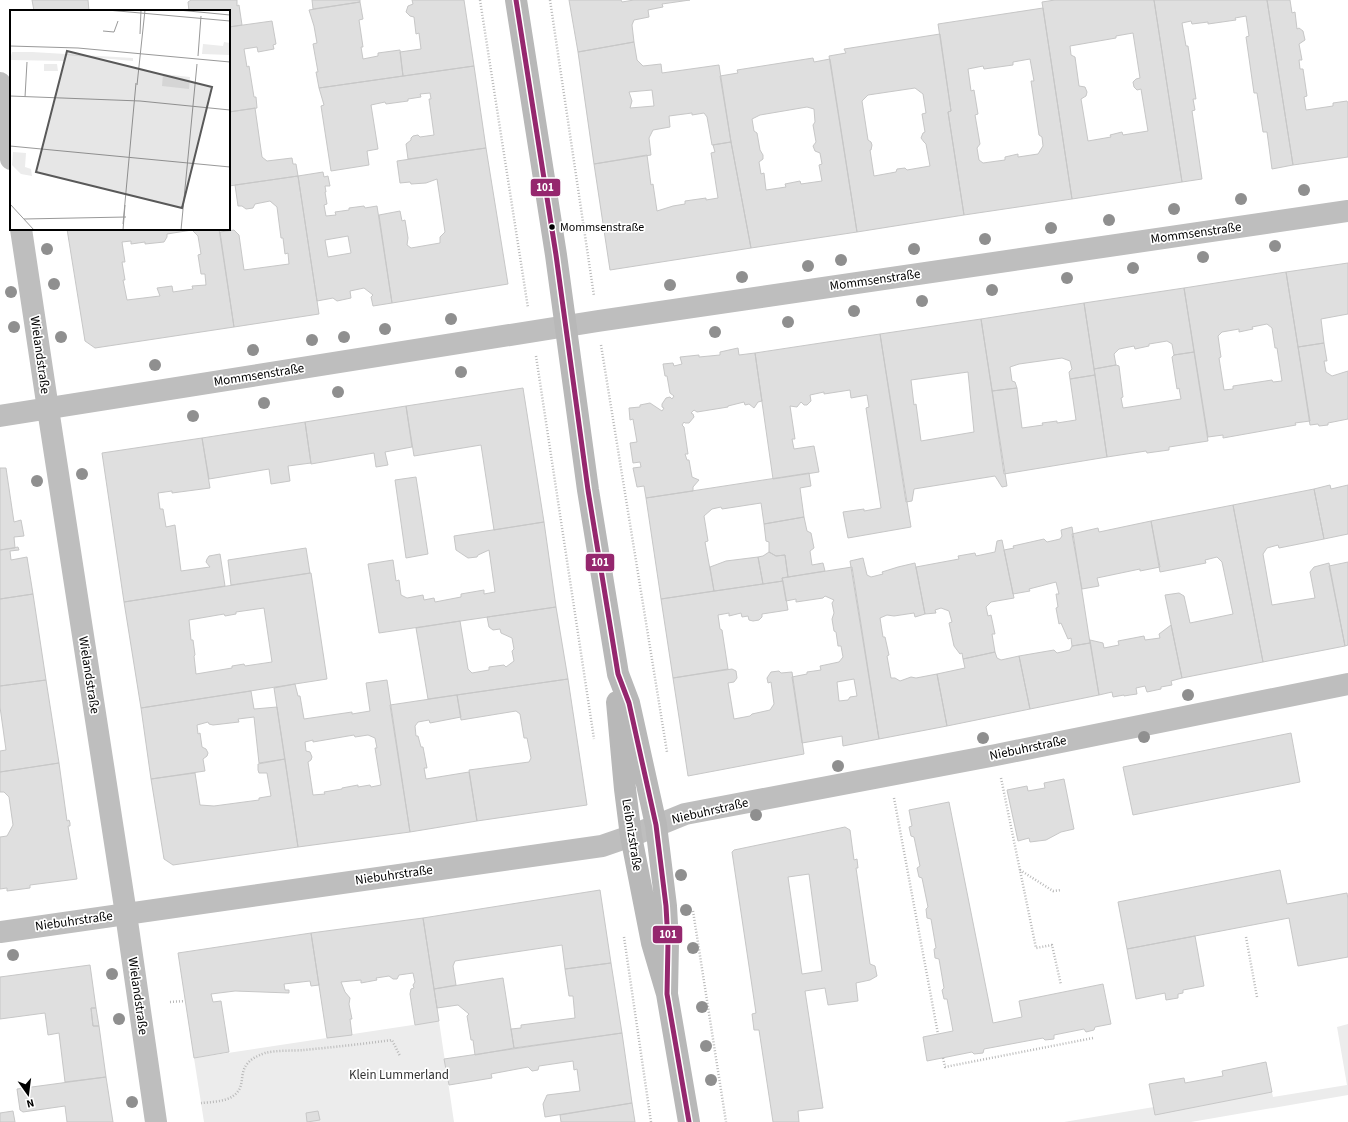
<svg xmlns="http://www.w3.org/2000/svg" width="1348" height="1122" viewBox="0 0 1348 1122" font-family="'Source Sans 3',sans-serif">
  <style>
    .green { fill: #ececec }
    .building { fill: #dfdfdf; stroke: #c7c7c7; fill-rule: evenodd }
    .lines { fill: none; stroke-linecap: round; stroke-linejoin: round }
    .path { stroke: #b9b9b9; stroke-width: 2.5; stroke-dasharray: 1 2; stroke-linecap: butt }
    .street { stroke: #bebebe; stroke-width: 22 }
    .secondary { stroke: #b8b8b8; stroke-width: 22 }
    .bus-1-casing { stroke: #fff; stroke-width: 8 }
    .bus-1 { stroke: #95276e; stroke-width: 5 }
    .tree { fill: #8f8f8f }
    .bus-dot { fill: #000; stroke: #fff; stroke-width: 1.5 }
    .labels { text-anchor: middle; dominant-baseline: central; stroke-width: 3.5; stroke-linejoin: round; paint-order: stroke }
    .bus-label { font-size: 12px; fill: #000; stroke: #fff; text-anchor: start }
    .street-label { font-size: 13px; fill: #000; stroke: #fff }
    .park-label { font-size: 13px; fill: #333; stroke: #fff }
    .inset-road { fill: none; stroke: #999; stroke-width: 1 }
    .view { fill: #595959; fill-opacity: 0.15; stroke: #595959; stroke-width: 2 }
    .inset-edge { fill: none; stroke: #000; stroke-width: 2 }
    .line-badge { stroke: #fff; stroke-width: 1.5 }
    .badge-label { font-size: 11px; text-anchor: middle; font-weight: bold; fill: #fff }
  </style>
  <rect width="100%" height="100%" fill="#fff"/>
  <path class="green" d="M439,1021L454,1122H204L194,1058Z
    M1348,1024V1095L1191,1122H1064L1154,1107L1272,1092L1273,1097L1347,1085L1337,1027Z"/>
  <path class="building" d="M32,0H88L89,11H34Z
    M191,0H237V6L239,5L242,25L229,27V11H189L188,2Z
    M312,0H360V2L313,9Z
    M412,0H464L474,66L403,76L400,52L421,49L419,33L416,34L414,17L410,16L406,12L408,6L413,4Z
    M569,0H621L622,2L634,0H690L662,4L663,7L648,10L649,17L634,20L632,25L634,42L578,52Z
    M1055,0H1154L1182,182L1072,199L1042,2ZM1133,33L1140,78L1136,79L1133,82L1134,87L1137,90L1141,89L1148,131L1123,135L1122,132L1110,135L1111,137L1088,141L1081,99L1086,96L1087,92L1085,87L1079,86L1075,57L1071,55L1070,46L1116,38V36Z
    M1154,0H1267L1293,165L1272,169L1267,132H1263L1257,93H1254L1246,37L1249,36L1246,16L1235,18L1236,20L1208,24V22L1192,24L1191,21L1182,23L1186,46H1188L1196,99H1193L1195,110L1192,111L1202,179L1182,182Z
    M1267,0H1290L1292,13L1295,12L1297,29L1299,28L1303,31L1305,40L1299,44L1302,60H1299L1300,69H1303L1307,96L1304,97L1306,110L1333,106V103L1347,101L1348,103V157L1293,165Z
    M360,2L363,19L359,20L363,47H361L363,59L378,56V53L400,50L403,76L319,88L316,72H318L313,44L317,43L314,26L309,10Z
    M1043,8L1072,199L964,215L948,112L951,111L938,24ZM1030,59L1034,81H1031L1039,135L1042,137L1043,146L1038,154L1018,157V154L1005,157V160L983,163L979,160L977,148L980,144L975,115L978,114L974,90L971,91L968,69L983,66L984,69L1013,65V62Z
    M272,21L276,44L273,45L274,49L258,52L257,47L244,49L247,67L249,66L254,97H256L257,108L229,112V27Z
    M940,34L951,111L948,112L964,215L857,232L829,56L846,53L844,49ZM915,88L923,94L926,113L922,114L925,132L923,133L921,138L924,142L926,144L930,166L907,170L905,168L897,169L896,172L874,176L870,150H871L872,145L871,142L868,140L862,101L868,95Z
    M634,42L637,60L643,66L661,64L662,73L719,65L731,142L712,145L707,117L704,113L692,115V113L669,116L670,127L653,130L649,138L651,155L594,164L578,52ZM652,90L654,106L630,108L632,101L629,92Z
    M813,58L814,62L830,59L857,232L751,248L731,142L720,76L738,73L737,70ZM807,107L814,109L815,122L813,125L816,142L813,146L815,151L820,153L822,164L819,165L822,181L801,184L800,181L785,184L786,187L766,190L764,173L761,174L759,162L763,159V155L760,150L757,133L754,131L752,119L760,115Z
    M474,66L486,148L408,159L406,144L411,140V138L413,136L418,135L420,137L434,135L429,99H431L430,93L420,94L421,97L408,99V101L386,104L385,102L371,105L378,149L367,151L369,165L331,171L321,106L324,105L319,88Z
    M255,108L262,157L267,161L292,158L293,164H296L298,176L229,186V112Z
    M731,142L751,248L610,270L594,164L647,155L651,185L653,184L657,211L673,206L685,204V201L706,198V200L718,198L711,153L715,152L713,145Z
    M486,148L508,284L392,303L379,215L400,211L402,221L405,220L408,238L407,245L411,248L440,243V237L445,232L437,179L426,183L411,184L410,182L400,183L397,161Z
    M323,172L324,177L328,176L330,186H325L326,192H325L327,204L324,205L326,216L336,215L335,212L349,210V208L364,206L365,208L377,206L392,303L373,306L371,297L373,295L364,288L350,291L351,298L337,301L333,298L317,301L298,176ZM348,236L351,253L328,257L325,240Z
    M298,176L319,314L234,327L220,232L234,230L239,235L244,270L289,264L288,253L285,254L283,238H281L277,207L270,201L255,204L253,208L246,209L242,206H238L235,185Z
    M67,229H219L234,327L95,348L85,341ZM192,230L198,236L201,254L198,255L201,274H205L206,285L192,286L193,289L173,292L172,286L157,288L160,296L127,300L123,280H125L122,262H125L122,242L131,241V244L145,242V244L164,242L167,237V234Z
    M1348,263V314L1321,319L1324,343L1298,347L1286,272Z
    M1286,272L1310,421L1295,423L1296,425L1223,438V435L1208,437L1184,288ZM1267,324L1272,328L1275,348H1277L1282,381L1273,382L1272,380L1233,386V389L1224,390L1219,358L1221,357L1218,336L1222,332L1239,329V332L1253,329L1252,327Z
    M1184,288L1194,352L1174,355L1172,344L1167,341L1149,344V346L1135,349L1134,346L1119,349L1114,354L1116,365L1094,369L1084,303Z
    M1084,303L1095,375L1070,379L1069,372L1072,369L1070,361L1062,358L1019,364L1010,367L1012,381L1015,382L1017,388L992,391L981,319Z
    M981,319L1007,486L1002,487L995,476L914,489L912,501L906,502L880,334ZM968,372L974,432L921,441L916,404L914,405L911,380Z
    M880,334L911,527L848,538L843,512L864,509V511L881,508L866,408L869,407L867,395L851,398L850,390L824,394V392L810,395L811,401L807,405H804L801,402L797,407L790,406L795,439H792L794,449L814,446L819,472L773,479L755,353Z
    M1324,343L1327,361H1324L1326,372L1332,376L1348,371V419L1328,423V425L1319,426L1318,424L1310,425L1298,347Z
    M738,348L739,355L755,353L762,401L758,402L754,408L749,404L745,405L744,402L728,406V407L697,412L694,410L691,413L693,414L694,417L689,423H685L684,422L682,425L684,427L688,454H685L687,460H689L692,477L699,480L693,487V491L646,498L644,486L637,487L633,468L641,467L640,462L633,463L630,443L637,442L633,419L630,420L629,408L640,407V405L650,403L662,411L664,408L662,407V404L666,398L670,397L672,399L674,396L670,393L667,376H665L663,364L673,363L674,366L682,364L680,357L699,355V357L720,355V352Z
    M1194,352L1208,441L1169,447V450L1147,453L1146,451L1107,457L1094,369L1116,365L1119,366L1123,397L1121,398L1123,408L1181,399L1179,388L1177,389L1172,357L1174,355Z
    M1095,375L1107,457L1004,474L992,391L1017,388L1022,428L1043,425L1042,423L1057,421V423L1076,420L1070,379Z
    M523,388L544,522L494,530L481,445L414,456L406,406Z
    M406,406L412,447L385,452L388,465L376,467L374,453L311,464L305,422Z
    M305,422L311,463L288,466L290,481L271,484L269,469L209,479L202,438Z
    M202,438L210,488L172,493V491L158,493L160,509H163L166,527L175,525L181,571L210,567L206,562L207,559L209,556L220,554L225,586L124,602L102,453Z
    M0,468H6L14,522L21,520L24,536L14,537L15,548L0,550Z
    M809,473L811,486L800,488L804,517L764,524L761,503L722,509L721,507L712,509L704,516L708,541L705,542L714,591L661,599L646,498Z
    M416,477L428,554L406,558L395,480Z
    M1330,485L1331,489L1348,485V534L1324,539L1314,489Z
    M1314,489L1324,539L1279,548L1278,545L1267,548L1263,554L1272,605L1315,598L1310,572L1314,567L1329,563L1345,646L1263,662L1233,505Z
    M1233,505L1263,662L1182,678L1165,595L1179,593L1184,596L1190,623L1233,614L1222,562L1217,557L1205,560L1206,563L1160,572L1151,521Z
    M804,517L807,531L811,533L814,548L810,551L812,565L823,563L825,571L788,577L785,555L776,556L769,552V542L766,541L764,524Z
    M1151,521L1160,567L1140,571V569L1097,578L1099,586L1082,589L1072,534L1098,528L1099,532Z
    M544,522L556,607L379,633L368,564L393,560L396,581L399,580L401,595L407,598L423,595L424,600L434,598L435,602L461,597V594L484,590V594L495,592L489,550L478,555L477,557L468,558L456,550L454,536Z
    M1072,527L1090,643L1072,646L1071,638L1068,639L1061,623L1059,624L1056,608L1058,607L1056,594H1059L1056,582L1029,589L1030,591L1013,594L1004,550L1014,548L1013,546L1044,539L1047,542L1060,539L1062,536L1061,530Z
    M1002,540L1014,598L991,602L986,607L988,616L991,615L995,634H992L995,652L963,659L962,653L960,654L954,646L949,623L952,622L949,611L941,608L935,610L936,613L925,614L916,567L959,559L958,556L975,553L976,556L995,552L997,541Z
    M18,547L19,550L10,551L11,560L27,557L33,594L0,599V550Z
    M306,548L310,573L231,585L228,560Z
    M769,552L776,556L785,555L788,577L782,578L783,581L763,584L758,557L763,556Z
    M758,557L763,584L714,591L710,567L726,561Z
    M863,558L867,575L871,577L883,574L882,572L898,567L915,563L925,614L915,617L914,613L894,616L887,615L880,618L883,637H885L889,655L887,656L891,678H895L900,681L911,677L916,678L937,674L947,726L879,739L850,561Z
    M1348,562V645L1345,646L1329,566Z
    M852,567L879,739L843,746L842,736L802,743L792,677L807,674V672L821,670L820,666L839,662L843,657L841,646H838L836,632L834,631L832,619L834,613L832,603L834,600L825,596L823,598L796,602V599L786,601L782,578ZM854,679L857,696L850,697L848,700L839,701L837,682Z
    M311,573L327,679L141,708L124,602ZM264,608L272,662L245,666L244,664L232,666V668L196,674L194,656L195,655L193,640H191L189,620L224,614L225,616L236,614V612Z
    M783,581L788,610L762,614V617L759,620L753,621L749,620L748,616L742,617L741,613L729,616V613L718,615L720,629L722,630L728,669L673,678L661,599Z
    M33,594L46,680L0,686V599Z
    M556,607L568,679L428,699L416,628L460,621L468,669L472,673L489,670V667L504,665L506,667L514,661L512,651L514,649L512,638L501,633L500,629L493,630L489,627L487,617Z
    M1171,625L1182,678L1171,681L1172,685L1161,687V689L1147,692L1145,686L1136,688L1137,694L1130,695L1124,696V695L1113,697L1112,692L1099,695L1090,640L1103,643L1104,648L1119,645L1118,641L1144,636L1145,640L1160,638L1159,634Z
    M1090,643L1099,695L1030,709L1019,656L1054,650L1057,653L1070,650L1072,646Z
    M995,652L997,658L1001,660L1019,656L1030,709L947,726L937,674L965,668L963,659Z
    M732,669L736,671L737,678L734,682L728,683L734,719L750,716L752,714L770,710L774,704L771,682L768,683L767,678L771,672L779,671L781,673L792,672L804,754L688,776L673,678Z
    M568,679L587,805L477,821L469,770L529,762L531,758L527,738H524L520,714L516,711L461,720L457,695Z
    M46,680L59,763L0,772V751L6,750L0,707V686Z
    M387,680L410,832L298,847L274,688L295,684L298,696H300L304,719L352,712V714L370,711L366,683ZM354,735L355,737L368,735L375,738L377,748H375L381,785L371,787L370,785L358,787V785L342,788V789L324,792L325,794L313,795L308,762L311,760L312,757L310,752L306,751L305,742L313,740V742Z
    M251,691L254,709L277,707L285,759L259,763L254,717L238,719L239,722L213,725L209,724L208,722L197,725L198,734L200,733L202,747L206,749L208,753L207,756L203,759L205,771L151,779L141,708Z
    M457,695L461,717L430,723L429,720L418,722L415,726L416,736H418L421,747H423L427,768H424L426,779L469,772L477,821L410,832L390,705Z
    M1291,733L1300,782L1133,815L1123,767Z
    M285,759L298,847L173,865L164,859L151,779L195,773L200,805L214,806L259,800V798L271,796L267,773H259L258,770V764Z
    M59,763L67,821L69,820L70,823V826H68L77,879L30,885V888L7,891V888L0,889V837L7,836L13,825L9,797L4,792H0V772Z
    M1064,779L1074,829L1061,832L1046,840L1030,842L1029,838L1018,841L1007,790L1027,786L1028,791L1045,788L1044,783Z
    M949,802L993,1023L1022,1017L1019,1001L1103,984L1111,1024L1095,1027L1094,1030L1086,1032L1084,1029L1054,1035V1039L1045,1040L1043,1038L984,1049L983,1053L974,1054L972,1052L927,1061L923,1037L953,1031L947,999H944L942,990L944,988L939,959L935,958L934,949L936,948L931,919L927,918L926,909L928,907L922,878L919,877L917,868L920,866L914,837L911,836L909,827L912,826L909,810Z
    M845,827L850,830L854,860L857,859L858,868H856L870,964L875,966L877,976L870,980L856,983L858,1001L828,1005L825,988L805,991L823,1108L798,1111L799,1122H773L759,1030H754L752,1014L756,1013L732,852L734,850ZM809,874L822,971L802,974L788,877Z
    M1280,870L1287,904L1347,893L1348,899V957L1298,966L1289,918L1127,949L1118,902Z
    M600,890L611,963L565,969L562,945L455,961L453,966L456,985L434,989L423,918Z
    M423,918L439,1021L415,1025L410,994L411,989L414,988L413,985L415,982L413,973L399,975L397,979H393L389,976L376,978L377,980L361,983V980L341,982L345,992L350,998L349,1004L352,1019H350L352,1035L327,1038L311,933Z
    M311,933L319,985L311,986L310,981L284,984L285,990H289V993L235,991L211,994L213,1002L221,1001L229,1052L194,1058L178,953Z
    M1195,936L1204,986L1183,990V993L1178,994V998L1166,1000L1165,993L1136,999L1127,949Z
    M611,963L622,1033L514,1048L511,1029L521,1028V1025L575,1018L573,996H569L565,969Z
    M90,965L96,1008H91L93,1026H99L106,1077L65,1082L59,1033L48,1035L45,1013L0,1019V977Z
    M503,978L514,1048L475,1055L473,1040H471L467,1016L469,1014L458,1005L437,1008L434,989Z
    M91,1008H96L99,1026H93Z
    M622,1033L632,1103L545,1117L543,1104L547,1095L580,1091L577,1069L574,1070L573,1061L539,1066L538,1070L532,1071L528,1067L491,1074L492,1078L449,1085L444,1059Z
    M1266,1062L1272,1092L1155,1115L1149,1084L1184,1078L1185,1083L1223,1076L1222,1071Z
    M106,1077L113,1122H67L65,1106L23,1112L20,1110L17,1089Z
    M632,1103L635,1122H561L560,1115Z
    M13,1111L15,1122H0V1113Z
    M318,1111L320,1120L307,1122L306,1113Z"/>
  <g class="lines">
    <path class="path" d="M480,0L528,308
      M550,0L594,296
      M601,345L667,752
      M536,356L594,739
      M1001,778L1036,948L1052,945L1061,985
      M894,798L938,1034
      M1020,870L1053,891L1061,890
      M693,911L726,1122
      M624,937L651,1122
      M1246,937L1257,997
      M170,1002L185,1001
      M943,1058L945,1067L1093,1038
      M201,1103C210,1102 225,1102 233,1096C251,1084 230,1065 265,1053C276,1050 293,1051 304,1050C334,1047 363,1044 392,1040L400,1056"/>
    <path class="street" d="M0,83L11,159
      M21,229L48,409L126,914L156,1122
      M0,416L598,321L1348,211
      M0,932L602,846L631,836L685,814L996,755L1348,684"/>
    <path class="secondary" d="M516,0L556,255L588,490L618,674L629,703L656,825L666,906L668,942L667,994
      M617,702L625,789L631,836L652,943L667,994L689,1122"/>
    <defs>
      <path id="bus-1" d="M516,0L556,255L588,490L618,674L629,703L656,825L666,906L668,942L667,994L689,1122"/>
    </defs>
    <use href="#bus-1" class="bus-1-casing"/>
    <use href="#bus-1" class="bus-1"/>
  </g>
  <g class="tree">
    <circle cx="1304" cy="190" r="6"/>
    <circle cx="1241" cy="199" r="6"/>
    <circle cx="1174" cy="209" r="6"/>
    <circle cx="1109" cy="220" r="6"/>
    <circle cx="1051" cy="228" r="6"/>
    <circle cx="985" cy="239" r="6"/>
    <circle cx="1275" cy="246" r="6"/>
    <circle cx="47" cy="249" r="6"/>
    <circle cx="914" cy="249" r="6"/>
    <circle cx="1203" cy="257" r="6"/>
    <circle cx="841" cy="260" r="6"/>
    <circle cx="808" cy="266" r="6"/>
    <circle cx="1133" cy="268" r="6"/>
    <circle cx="742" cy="277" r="6"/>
    <circle cx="1067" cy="278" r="6"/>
    <circle cx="54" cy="284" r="6"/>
    <circle cx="670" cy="285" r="6"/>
    <circle cx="992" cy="290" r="6"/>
    <circle cx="11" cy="292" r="6"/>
    <circle cx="922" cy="301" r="6"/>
    <circle cx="854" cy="311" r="6"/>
    <circle cx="451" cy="319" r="6"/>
    <circle cx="788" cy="322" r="6"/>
    <circle cx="14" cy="327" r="6"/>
    <circle cx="385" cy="329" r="6"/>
    <circle cx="715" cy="332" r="6"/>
    <circle cx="61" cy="337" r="6"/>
    <circle cx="344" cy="337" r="6"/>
    <circle cx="312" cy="340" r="6"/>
    <circle cx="253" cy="350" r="6"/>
    <circle cx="155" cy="365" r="6"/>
    <circle cx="461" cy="372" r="6"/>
    <circle cx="338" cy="392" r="6"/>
    <circle cx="264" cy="403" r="6"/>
    <circle cx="193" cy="416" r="6"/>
    <circle cx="82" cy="474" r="6"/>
    <circle cx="37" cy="481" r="6"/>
    <circle cx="1188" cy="695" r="6"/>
    <circle cx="1144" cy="737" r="6"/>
    <circle cx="983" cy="738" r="6"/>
    <circle cx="838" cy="766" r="6"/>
    <circle cx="756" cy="815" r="6"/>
    <circle cx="681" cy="875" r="6"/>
    <circle cx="686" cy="910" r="6"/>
    <circle cx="693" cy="948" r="6"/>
    <circle cx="13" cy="955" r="6"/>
    <circle cx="112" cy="974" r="6"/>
    <circle cx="702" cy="1007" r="6"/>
    <circle cx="119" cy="1019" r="6"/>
    <circle cx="706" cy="1046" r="6"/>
    <circle cx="711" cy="1080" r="6"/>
    <circle cx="132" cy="1102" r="6"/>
  </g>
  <circle class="bus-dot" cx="552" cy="227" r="3.5"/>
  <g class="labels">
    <g class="bus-label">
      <text x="560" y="227">Mommsenstraße</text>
    </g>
    <g class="street-label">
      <text transform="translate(1196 233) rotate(-8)">Mommsenstraße</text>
      <text transform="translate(875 280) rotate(-8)">Mommsenstraße</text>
      <text transform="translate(40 355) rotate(82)">Wielandstraße</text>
      <text transform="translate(259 375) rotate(-9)">Mommsenstraße</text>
      <text transform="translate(89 675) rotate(81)">Wielandstraße</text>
      <text transform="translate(1028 748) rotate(-12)">Niebuhrstraße</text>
      <text transform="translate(710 811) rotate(-13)">Niebuhrstraße</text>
      <text transform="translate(632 835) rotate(81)">Leibnizstraße</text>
      <text transform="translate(394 875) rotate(-8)">Niebuhrstraße</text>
      <text transform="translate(74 921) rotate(-8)">Niebuhrstraße</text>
      <text transform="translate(138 996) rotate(82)">Wielandstraße</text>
    </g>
    <g class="park-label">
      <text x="399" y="1075">Klein Lummerland</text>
    </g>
  </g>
  <g transform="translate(10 10)">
    <rect width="220" height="220" fill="#fff"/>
    <path d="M214,32L220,33V45L192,44L193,34L213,36ZM22,42L123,48V51L56,45L55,51L0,50L2,42ZM34,54H47L48,61H34ZM153,64L180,67L179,79L152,76ZM3,142L16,143L15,157L21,159L22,166L11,164L2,155Z" fill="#ececec"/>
    <path class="inset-road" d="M97,0L220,11M168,0L220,5M93,21L104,22L108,11M130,24L131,0M0,36L68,38L220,52M188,46L191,6M127,75L135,0M0,86L130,91L220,100M15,87L17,52M0,136L220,157M0,194L24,220M14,209L116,207M113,214L126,73M113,220L115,195M171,220L187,54"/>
    <path class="view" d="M57,41L202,77L172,198L26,162Z"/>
    <rect width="220" height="220" class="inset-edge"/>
  </g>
  <g class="line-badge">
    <rect x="530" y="178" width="31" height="19" rx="4" fill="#95276e"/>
    <rect x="585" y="553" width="30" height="19" rx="4" fill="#95276e"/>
    <rect x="652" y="925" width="31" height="19" rx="4" fill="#95276e"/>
  </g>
  <g class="badge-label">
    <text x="545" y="191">101</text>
    <text x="600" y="566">101</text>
    <text x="668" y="938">101</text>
  </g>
  <g transform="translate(28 1094) rotate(166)" stroke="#ffffff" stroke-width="3" paint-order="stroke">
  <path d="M0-3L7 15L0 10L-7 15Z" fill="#000000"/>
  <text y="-6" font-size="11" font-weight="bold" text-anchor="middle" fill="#000000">N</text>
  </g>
</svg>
